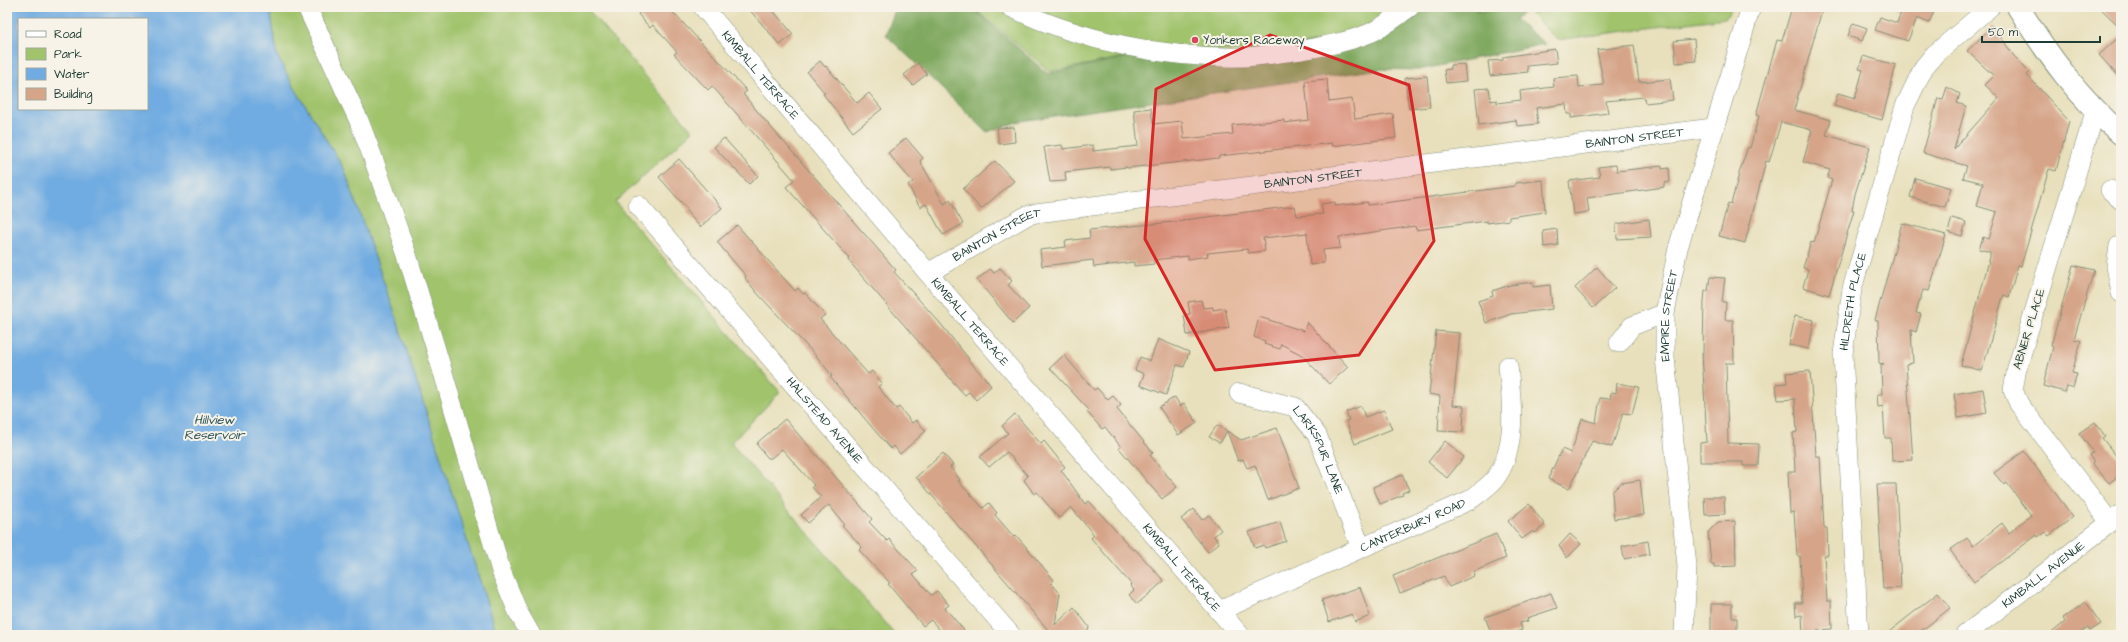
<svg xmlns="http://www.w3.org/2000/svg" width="2128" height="642" viewBox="0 0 2128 642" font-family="'Architects Daughter',sans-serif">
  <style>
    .green { fill: #a0c36c; stroke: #608050 }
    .forest { fill: #80a960; stroke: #50734a }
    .water { fill: #70abe1; stroke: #48748a; fill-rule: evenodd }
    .building { fill: #d6a589 }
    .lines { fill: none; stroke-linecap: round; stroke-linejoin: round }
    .minor-casing { stroke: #848e78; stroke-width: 20 }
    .major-casing { stroke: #848e78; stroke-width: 24 }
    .minor { stroke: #fff; stroke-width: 19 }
    .major { stroke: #fff; stroke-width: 22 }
    .marked { fill: #d62828; fill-opacity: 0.2; stroke: #d62828; stroke-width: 3; stroke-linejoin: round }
    .poi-dot { fill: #d1495b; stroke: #f7f3e8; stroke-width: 1.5 }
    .labels { text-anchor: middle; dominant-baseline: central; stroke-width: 4; stroke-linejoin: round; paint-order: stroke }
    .poi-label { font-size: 12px; fill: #1f3d34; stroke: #f7f3e8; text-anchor: start }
    .street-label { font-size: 12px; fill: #1f3d34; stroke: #f7f3e8 }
    .water-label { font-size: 13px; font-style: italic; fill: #33585f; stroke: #f7f3e8 }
  </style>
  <rect width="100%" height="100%" fill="#f7f3e8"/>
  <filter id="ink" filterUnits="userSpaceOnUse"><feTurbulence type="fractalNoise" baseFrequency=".025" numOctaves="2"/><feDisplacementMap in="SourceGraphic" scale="8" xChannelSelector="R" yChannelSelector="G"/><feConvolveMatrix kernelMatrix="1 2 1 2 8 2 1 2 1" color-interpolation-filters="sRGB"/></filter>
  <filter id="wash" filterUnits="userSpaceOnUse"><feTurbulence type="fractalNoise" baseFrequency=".012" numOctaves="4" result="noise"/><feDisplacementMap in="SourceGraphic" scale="16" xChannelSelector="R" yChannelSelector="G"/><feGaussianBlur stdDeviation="0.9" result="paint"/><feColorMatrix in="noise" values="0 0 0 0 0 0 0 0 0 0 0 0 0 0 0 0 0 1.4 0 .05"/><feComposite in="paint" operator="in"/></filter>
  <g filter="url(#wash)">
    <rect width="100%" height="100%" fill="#e8e0bc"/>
    <path class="green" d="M270,7H586L693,131L615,202L780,392L731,443L895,635H497L396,317L344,169L291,82L277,55Z
      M972,7H1439L1357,49L1150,52L1050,72Z
      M1524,7H1732L1726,18L1557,40Z"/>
    <path class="forest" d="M892,7H971L1048,74L1150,52L1228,62L1401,23L1423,7H1480L1476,12L1500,7H1532L1515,19L1545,44L1418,70L1380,69L1020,121L987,132L886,35L895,10Z"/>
    <path class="water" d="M7,7H270L277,55L291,82L344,169L396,317L497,635H7ZM19,19H147V109H19Z"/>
    <g id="blocks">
      <path class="building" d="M645,7H668L747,91L743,94L762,117L896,270L894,272L940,323L969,359L968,360L985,378L991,386L976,400L969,392L965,395L955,384L848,260L850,259L786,187L794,180L736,113L712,86L708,90L674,54L677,52L653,25L650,28L638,14Z
        M747,7H770L793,34L780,45Z
        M1792,7H1812L1822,10L1794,110L1831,120L1826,135L1870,147L1855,194L1852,210H1854L1829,295L1803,287L1808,269L1803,268L1811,242L1814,243L1832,180L1827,178L1830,170L1803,162L1812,130L1781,122L1769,162L1766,161L1745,243L1719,236L1728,203L1731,204L1740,170L1748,147L1750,148L1759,116L1756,115L1777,40L1782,41Z
        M1890,7H1936L1929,23L1917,18L1908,41L1875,30L1880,17L1897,23L1901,12Z
        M2099,7H2121V28Z
        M1853,23L1867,28L1862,41L1848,36Z
        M1993,26L2014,56L2030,72L2027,75L2069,121L2056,171L2049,169L2021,266L2018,265L2009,297L2004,295L2002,300L1982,371L1961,365L1990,257V252L1979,249L1983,237L1989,239L1997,212L1977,206L1983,183L1963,178L1967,166L1923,153L1938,98L1943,99L1947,87L1960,94L1957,103L1966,106L1954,149L1999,98L1985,85L1994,76L1967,51Z
        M2121,35V79L2099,55Z
        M1694,39L1696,61L1676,63L1674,41Z
        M1634,45L1639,82L1670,79L1673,100L1645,103L1644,97L1606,101L1608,113L1571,118V114H1567L1566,104L1536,108L1538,124L1517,126L1516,120L1479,125L1475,89L1489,88L1491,101L1497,100V103L1521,100L1520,91L1554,87L1553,78L1578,76L1579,87L1604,85L1597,50Z
        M1555,49L1557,63L1527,66L1528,72L1490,76L1488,61L1503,60V57Z
        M1863,56L1896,65L1882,120L1834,106L1838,93L1855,98L1863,70L1859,69Z
        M820,61L825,67L826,66L857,103L869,93L882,109L853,132L823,94L825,93L807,72Z
        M918,63L927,74L913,85L904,75Z
        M1464,64L1466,81L1446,83L1444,70L1451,69L1450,65Z
        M1427,76L1430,107L1409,109L1405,78Z
        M1327,79L1329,102L1352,99L1355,119L1393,114L1396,138L1332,146V143L1256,152L1219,156V158L1127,168V167L1110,169V167L1065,172L1066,181L1050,182L1044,147L1062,145L1063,149L1093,145V151L1138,146L1134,110L1151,108L1153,124L1182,121L1184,139L1233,134L1232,125L1284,120V123L1309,120L1305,81Z
        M1014,127L1015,142L999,144L997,128Z
        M724,138L758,176L749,184L714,147Z
        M906,138L923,158L920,161L944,204L950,200L963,224L943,235L926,204L920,207L908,185L913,182L888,153Z
        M679,159L722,208L700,227L687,212L688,210L659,177Z
        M995,161L1014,181L981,209L963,189Z
        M1616,165L1617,171L1662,166V169L1669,168L1670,182L1664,183V187L1587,198L1589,212L1573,214L1569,181L1600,177L1598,167Z
        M1915,178L1951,188L1945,207L1910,197Z
        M1543,180L1545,212L1509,217V220L1487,223V221L1416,230L1415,226L1339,237L1340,248L1323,250L1324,263L1310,265L1307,233L1263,238L1265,251L1248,253L1247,249L1207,253L1208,256L1188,259V256L1154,260V264L1134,266V262L1094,267L1093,260L1042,266L1040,250L1066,247L1065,241L1090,238L1089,230L1184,221L1183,220L1295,206L1297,216L1323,214L1321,204L1335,202V206L1368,202V205L1515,186V183Z
        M1952,218L1966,222L1962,236L1948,232Z
        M1649,219L1651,237L1617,239L1616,224Z
        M1902,223L1946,235L1929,291L1923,290L1916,313L1921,314L1916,332L1911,330L1913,363L1906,364L1913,460L1892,461L1891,438H1885L1883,406L1878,407L1877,394H1882L1881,364H1884L1879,363L1878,321L1875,320Z
        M737,225L795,291L798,288L803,294L805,293L825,315L820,319L868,374L872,371L882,383L878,387L896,409L899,407L912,423L916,420L926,431L900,454L894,446L891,449L876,432L830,377L832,376L819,359L758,294L745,278L746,276L717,242Z
        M1557,229L1558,245L1544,247L1543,231Z
        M2073,265L2094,270L2074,339L2081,341L2072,373L2077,374L2073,388L2067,386L2065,392L2043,386L2053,347L2051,346Z
        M1597,267L1615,288L1593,308L1575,288Z
        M1000,268L1012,281L1008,285L1029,308L1013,323L977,280L990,269L994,273Z
        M1710,277L1725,278L1722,302H1726L1725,320H1733L1734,363H1726L1728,443L1759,444L1758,466H1743V462H1700V443L1707,442L1702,353H1703L1704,301L1705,291H1708Z
        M1533,282V287L1550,285L1552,309L1511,314L1486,323L1478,301L1493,296L1492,291L1510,285Z
        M1201,300L1203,308L1213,307V310L1225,308L1229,328L1187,335L1184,315L1190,314L1188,302Z
        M1795,316L1814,320L1809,349L1789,345Z
        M1259,317L1304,331L1307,322L1348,367L1329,384L1302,355L1281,344L1280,349L1264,344L1265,341L1254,337Z
        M1436,331L1460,333L1453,405L1464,406L1463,432L1438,431L1440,396L1429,394Z
        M1158,339L1189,352L1184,367L1177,365L1166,395L1140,385L1144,374L1135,370L1140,357L1150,361Z
        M1064,355L1094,390L1097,388L1108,400L1113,396L1121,405L1117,409L1153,453L1150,455L1177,487L1162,499L1119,448L1121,447L1105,427L1102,429L1087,412L1089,410L1050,368Z
        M1810,371L1816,456H1820L1824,528H1827L1828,555H1824L1827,601H1831L1832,629L1818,630V635H1803L1802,615L1796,616L1795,603H1802L1800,556H1797L1794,512L1790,513L1788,472H1795L1793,433L1797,432L1795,399L1778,400L1776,384L1787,383L1786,373Z
        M1617,383L1639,387L1632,414L1623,413L1612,447L1592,441L1569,489L1548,479L1562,449L1571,453L1582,419L1596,423L1600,398L1610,399L1611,392L1616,393Z
        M1983,389L1987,413L1958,418L1954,394Z
        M1175,397L1180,406L1184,403L1197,423L1178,435L1159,407Z
        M1361,406L1365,417L1384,410L1392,429L1355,444L1346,421L1349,420L1346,412Z
        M1015,414L1041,444L1044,441L1065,467L1061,470L1085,504L1089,501L1133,550L1135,549L1164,581L1137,604L1129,595L1134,590L1130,585L1131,584L1091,538L1094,535L1071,507L1059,518L1037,492L1034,494L1024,480L1028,476L1007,452L989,467L980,457L1008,433L1002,426Z
        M785,419L872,519L869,522L887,541L889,539L918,571L913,574L931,595L937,591L949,605L945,608L968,635H944L931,620L923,626L888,584L890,583L859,550L862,547L842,525L844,524L829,505L808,523L801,515L821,497L812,487L814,485L782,449L771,458H768L757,445L758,442Z
        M2095,422L2105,436L2102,438L2121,462V474L2109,483L2092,463L2094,462L2089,455L2093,452L2079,433Z
        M1217,425L1227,431L1220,443L1209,437Z
        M1277,428L1299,488L1268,500L1255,465L1247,468L1243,459L1238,461L1227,431L1241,440Z
        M1445,441L1464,457L1447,478L1428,462Z
        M2024,451L2073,517L2049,536L2045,532L2038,537L2037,535L1974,582L1950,550L1967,538L1973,546L2002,523L2009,533L2031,515L2007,483L2004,485L1994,473Z
        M943,453L953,465L950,467L960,480L958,481L983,508L989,503L997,513L995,515L1014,537L1016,535L1054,580L1051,583L1060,593L1055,625L1074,607L1089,627L1087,635H1044L1049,631L916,477Z
        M1402,475L1409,490L1402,493L1403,495L1380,504L1373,487Z
        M1640,480L1644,515L1614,519L1612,492L1621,483Z
        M1877,484H1896L1901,588L1883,589Z
        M1704,497H1724L1725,514L1705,515Z
        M1529,504L1545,525L1535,533L1533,531L1522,539L1508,521Z
        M1194,509L1202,520L1209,515L1221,530L1214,536L1219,543L1208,552L1181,519Z
        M1735,521L1736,566L1714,567V564H1711L1708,532L1718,522Z
        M1280,522L1286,541L1265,548L1264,545L1255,548L1249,532Z
        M1496,534L1506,558L1473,572L1474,576L1449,587L1444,576L1400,593L1393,576Z
        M1570,534L1581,544L1567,558L1559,546Z
        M1648,541L1650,554L1624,559L1622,546Z
        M1360,587L1370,616L1355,622L1352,614L1329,622L1322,600Z
        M1551,593L1557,608L1527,618L1528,621L1520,623L1522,630L1508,635H1492L1485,617Z
        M1938,593L1950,608L1925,628L1915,635H1885Z
        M2086,602L2101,624L2090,631L2088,627L2076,635H2049L2065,622L2063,618Z
        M1711,604H1732V618H1737V635H1711Z"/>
    </g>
  </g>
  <g filter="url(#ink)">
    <use href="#blocks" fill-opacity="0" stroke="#848e78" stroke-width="1"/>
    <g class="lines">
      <defs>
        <g id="minor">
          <path d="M307,7L359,121L372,155L408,258L444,376L501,571L518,612L531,635"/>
          <path id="s1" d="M703,7L928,273L1240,635"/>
          <path d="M1010,7C1081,41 1166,59 1245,57C1264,56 1283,52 1302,50C1325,46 1348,42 1370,33C1384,27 1397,16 1410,7"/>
          <path d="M2095,112L2017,368L2013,390L2019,404L2110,522"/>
          <path d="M2110,190L2121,200"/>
          <path id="s2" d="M638,205L1011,635"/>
          <path d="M2119,246L2116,266L2121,293"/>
          <path id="s3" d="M928,273L1026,216L1036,213L1713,128"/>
          <path d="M1619,343L1632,326L1665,313"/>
          <path id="s4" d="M1239,393L1295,407L1317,435L1361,548"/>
          <path id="s5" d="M1219,611L1470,500C1478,494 1488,487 1494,480C1518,450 1512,401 1508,366"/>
          <path id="s6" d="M1684,635L1687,566L1665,357V313L1678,248L1751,7"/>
          <path id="s7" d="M1859,635L1843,354L1852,289L1905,106L1924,67L1935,54L1990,7"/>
          <path id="s8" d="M1965,635L2120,515"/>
        </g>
        <path id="major" d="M2018,7C2047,54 2079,98 2121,134"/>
      </defs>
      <use href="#minor" class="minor-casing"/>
      <use href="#major" class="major-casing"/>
      <use href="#minor" class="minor"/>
      <use href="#major" class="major"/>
    </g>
  </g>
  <path class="marked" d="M1270,35L1409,85L1434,241L1359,355L1215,370L1145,239L1156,89Z"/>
  <circle class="poi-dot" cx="1195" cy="40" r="4"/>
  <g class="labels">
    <g class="poi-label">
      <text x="1203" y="40">Yonkers Raceway</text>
    </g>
    <g class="street-label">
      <text stroke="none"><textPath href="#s1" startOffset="89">KIMBALL TERRACE</textPath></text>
      <text stroke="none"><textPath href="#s3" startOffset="727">BAINTON STREET</textPath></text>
      <text stroke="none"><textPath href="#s3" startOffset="403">BAINTON STREET</textPath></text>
      <text stroke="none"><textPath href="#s3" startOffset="79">BAINTON STREET</textPath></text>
      <text stroke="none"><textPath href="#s7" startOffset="335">HILDRETH PLACE</textPath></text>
      <text stroke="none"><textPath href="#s6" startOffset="321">EMPIRE STREET</textPath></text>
      <text stroke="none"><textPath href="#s1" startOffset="413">KIMBALL TERRACE</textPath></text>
      <text transform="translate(2029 329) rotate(-73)">ABNER PLACE</text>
      <text stroke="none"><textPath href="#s2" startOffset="285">HALSTEAD AVENUE</textPath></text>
      <text stroke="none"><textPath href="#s4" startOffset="107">LARKSPUR LANE</textPath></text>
      <text stroke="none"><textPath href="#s5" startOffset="212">CANTERBURY ROAD</textPath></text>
      <text stroke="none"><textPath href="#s1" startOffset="737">KIMBALL TERRACE</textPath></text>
      <text stroke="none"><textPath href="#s8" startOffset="99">KIMBALL AVENUE</textPath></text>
    </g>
    <g class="water-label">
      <text x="214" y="420">Hillview<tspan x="214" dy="15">Reservoir</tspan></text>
    </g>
  </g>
  <rect width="2128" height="642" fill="none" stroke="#f7f3e8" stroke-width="24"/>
  <rect x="18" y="18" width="130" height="92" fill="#f7f3e8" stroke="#a1aaa0"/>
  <rect x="26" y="31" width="20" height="6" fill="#ffffff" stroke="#a1aaa0"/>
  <text x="54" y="38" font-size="12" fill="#1f3d34">Road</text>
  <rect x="26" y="48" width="20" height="12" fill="#a0c36c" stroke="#a1aaa0"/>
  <text x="54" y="58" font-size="12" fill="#1f3d34">Park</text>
  <rect x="26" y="68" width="20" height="12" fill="#70abe1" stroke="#a1aaa0"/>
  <text x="54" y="78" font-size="12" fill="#1f3d34">Water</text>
  <rect x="26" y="88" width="20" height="12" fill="#d6a589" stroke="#a1aaa0"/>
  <text x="54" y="98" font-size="12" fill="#1f3d34">Building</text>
  <path d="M1982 36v6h118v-6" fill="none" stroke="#1f3d34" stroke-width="2"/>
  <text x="1988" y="36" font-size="12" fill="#1f3d34" stroke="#f7f3e8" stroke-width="3" paint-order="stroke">50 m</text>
</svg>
